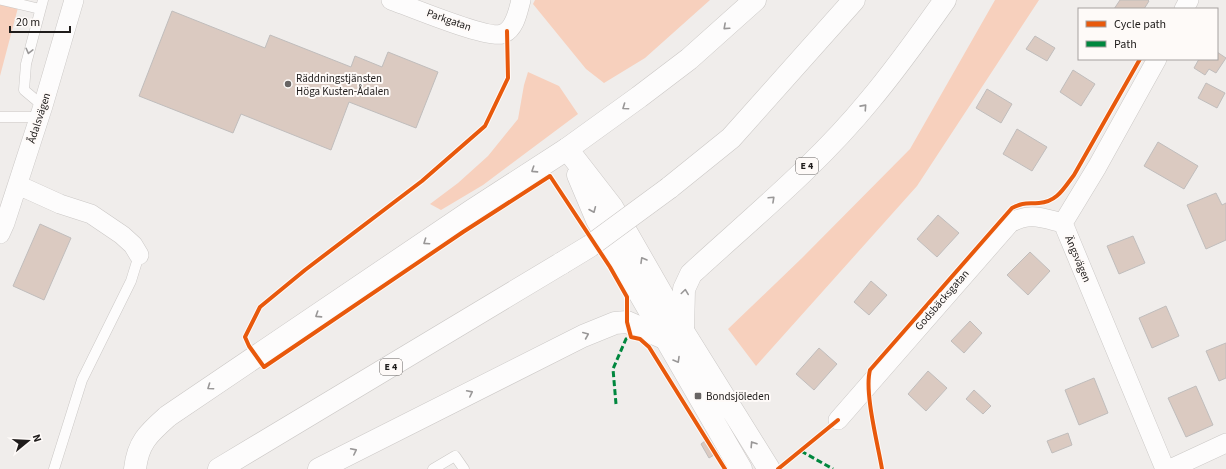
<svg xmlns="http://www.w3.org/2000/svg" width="1226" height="469" viewBox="0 0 1226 469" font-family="'Source Sans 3',sans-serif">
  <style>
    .green { fill: #f7d0bd }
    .building { fill: #dbcac1; stroke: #c0bdbc }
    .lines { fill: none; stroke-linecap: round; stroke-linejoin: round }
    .lane-casing { stroke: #cbc8c6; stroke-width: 11 }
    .street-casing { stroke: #cbc8c6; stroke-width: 20 }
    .secondary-casing { stroke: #cbc8c6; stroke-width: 23 }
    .highway-casing { stroke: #cbc8c6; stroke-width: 23 }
    .lane { stroke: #fdfcfc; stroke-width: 10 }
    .street { stroke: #fdfcfc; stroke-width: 19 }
    .secondary { stroke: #fdfcfc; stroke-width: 22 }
    .highway { stroke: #fdfcfc; stroke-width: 22 }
    .highway-bridge-casing { stroke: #cbc8c6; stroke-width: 23; stroke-linecap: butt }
    .highway-bridge { stroke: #fdfcfc; stroke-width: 22 }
    .quiet { stroke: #00873e; stroke-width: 3; stroke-dasharray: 6 3; stroke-linecap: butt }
    .cycleway-casing { stroke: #fefaf8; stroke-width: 6 }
    .cycleway { stroke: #e8590c; stroke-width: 4 }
    .oneway { stroke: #999797 }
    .poi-dot { fill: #686564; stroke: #fefaf8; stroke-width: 1.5 }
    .labels { text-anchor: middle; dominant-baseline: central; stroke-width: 4; stroke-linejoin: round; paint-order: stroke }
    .shield { fill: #fefaf8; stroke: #625f5d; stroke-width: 1 }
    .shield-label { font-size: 10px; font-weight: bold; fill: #1f1c1b }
    .street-label { font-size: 11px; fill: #1f1c1b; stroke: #fefaf8 }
    .poi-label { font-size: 11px; fill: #1f1c1b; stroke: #fefaf8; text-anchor: start }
  </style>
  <rect width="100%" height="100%" fill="#f0edeb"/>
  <path class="green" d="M0,0H20L0,76Z
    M535,0H710L645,58L604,83L586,69L533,4Z
    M995,0H1039L917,186L756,366L728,329L802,258L910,149Z
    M528,72L559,86L578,114L483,185L441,210L430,204L458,183L488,156L518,119L524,85Z"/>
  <path class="building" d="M1120,0H1148L1149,1L1144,9H1114Z
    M172,11L265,48L270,35L351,67L355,56L382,67L388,52L438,72L416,128L349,102L331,150L241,114L233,133L139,96Z
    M1035,36L1055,48L1047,61L1026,49Z
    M1217,52L1226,58L1216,73L1209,69L1205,75L1194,68L1199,59H1217Z
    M1073,70L1095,84L1081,106L1060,92Z
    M1206,83L1225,93L1217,108L1198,98Z
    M987,89L1012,104L1001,123L976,108Z
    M1017,129L1047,147L1032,171L1003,154Z
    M1158,142L1198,166L1184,189L1144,166Z
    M1216,193L1222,205L1226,203V240L1206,249L1187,205Z
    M938,215L959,233L937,257L917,239Z
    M40,224L71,238L44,300L13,286Z
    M1133,236L1145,263L1119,274L1107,246Z
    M1030,252L1050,271L1028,295L1007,275Z
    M871,281L887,295L869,315L854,302Z
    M1166,306L1179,336L1152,348L1139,318Z
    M970,321L982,333L964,353L951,341Z
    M1226,343V378L1219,381L1206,351Z
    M819,348L837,364L814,390L796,374Z
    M928,371L947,388L926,411L908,394Z
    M1094,378L1108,413L1079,425L1065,390Z
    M1196,386L1213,425L1186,437L1168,398Z
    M974,390L991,406L983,414L966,399Z
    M1068,433L1072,445L1052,453L1047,441Z
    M705,441L714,455L709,458L701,444Z"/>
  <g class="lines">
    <defs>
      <path id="lane" d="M2,0L40,9
        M43,0L26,64L24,90L43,106
        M0,117H39
        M54,469L82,380L131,281L139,255
        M433,469L455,456L464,469"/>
      <path id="street" d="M391,0C410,7 487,39 502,34C515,30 518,11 521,0
        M1184,9L1189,0
        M18,185L60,204L91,214L122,235L133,245L139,255
        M1063,223L1165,469
        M1063,223L1097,167L1157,59
        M0,234L5,223L43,106L74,0
        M838,420L1010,223C1030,212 1042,218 1063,223
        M1170,469L1226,443"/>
      <path id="secondary" d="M567,149L612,207L683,331L769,469
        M578,175L597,220L741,469"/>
      <path id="highway" d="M669,188L731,138L854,0
        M683,331L684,289L691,274C752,218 818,164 870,100C897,68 921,34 945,0
        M135,469C138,442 149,433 168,416L471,211L567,149L639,97L689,59L755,0
        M219,469L562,263
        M319,469L583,336L615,323L627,322L664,338"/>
    </defs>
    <use href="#lane" class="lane-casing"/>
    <use href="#street" class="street-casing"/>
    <use href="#secondary" class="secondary-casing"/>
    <use href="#highway" class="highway-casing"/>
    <use href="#lane" class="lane"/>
    <use href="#street" class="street"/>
    <use href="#secondary" class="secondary"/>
    <use href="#highway" class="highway"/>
    <defs>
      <path id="highway-bridge" d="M562,263L590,246L669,188"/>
    </defs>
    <use href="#highway-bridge" class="highway-bridge-casing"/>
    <use href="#highway-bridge" class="highway-bridge"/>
    <path class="quiet" d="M616,404L613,369L626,339L631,337
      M801,451L833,469"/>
    <defs>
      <path id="cycleway" d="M507,31L508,78L485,126L422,181L305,270L260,307L245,337L249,346L264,367L463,232L550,176L610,267L627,297V322L631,337L640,339L649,347L725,469
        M778,469L838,420
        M882,469C878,445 864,392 870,370L1012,208C1024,202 1027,204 1039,203C1057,202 1064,188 1074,175L1140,59"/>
    </defs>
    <use href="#cycleway" class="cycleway-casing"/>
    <use href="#cycleway" class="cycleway"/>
  </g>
  <defs><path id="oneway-chevron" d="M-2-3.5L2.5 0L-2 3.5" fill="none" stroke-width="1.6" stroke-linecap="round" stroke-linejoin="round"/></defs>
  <g class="oneway">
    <use href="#oneway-chevron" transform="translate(726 27) rotate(138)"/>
    <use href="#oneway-chevron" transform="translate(29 51) rotate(104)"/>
    <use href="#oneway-chevron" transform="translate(625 107) rotate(145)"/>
    <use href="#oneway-chevron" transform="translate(864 107) rotate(-48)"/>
    <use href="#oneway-chevron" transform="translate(534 170) rotate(147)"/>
    <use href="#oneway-chevron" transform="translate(772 199) rotate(-43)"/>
    <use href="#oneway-chevron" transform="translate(593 210) rotate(67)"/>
    <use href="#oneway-chevron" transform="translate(426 242) rotate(146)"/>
    <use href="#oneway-chevron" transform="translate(643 260) rotate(-120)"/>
    <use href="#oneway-chevron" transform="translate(685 292) rotate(-82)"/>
    <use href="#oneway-chevron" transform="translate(318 315) rotate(147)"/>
    <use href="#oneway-chevron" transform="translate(586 335) rotate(-23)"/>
    <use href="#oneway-chevron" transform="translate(677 360) rotate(60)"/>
    <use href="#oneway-chevron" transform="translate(210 387) rotate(145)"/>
    <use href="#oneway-chevron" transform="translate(470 393) rotate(-27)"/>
    <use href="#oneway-chevron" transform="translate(753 444) rotate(-123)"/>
    <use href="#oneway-chevron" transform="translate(354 451) rotate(-27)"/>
  </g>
  <g class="poi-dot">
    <circle cx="288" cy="84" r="4"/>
    <rect x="694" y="392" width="8" height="8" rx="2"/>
  </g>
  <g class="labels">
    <g class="shield">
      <rect x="796" y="158" width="22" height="16" rx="3"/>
      <rect x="380" y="359" width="22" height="16" rx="3"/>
    </g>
    <g class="shield-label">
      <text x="807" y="166">E 4</text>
      <text x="391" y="367">E 4</text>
    </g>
    <g class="street-label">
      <text transform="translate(449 20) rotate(19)">Parkgatan</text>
      <text transform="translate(39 118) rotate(-72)">Ådalsvägen</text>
      <text transform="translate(1078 259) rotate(67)">Ängsvägen</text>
      <text transform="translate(942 300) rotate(-49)">Godsbäcksgatan</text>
    </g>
    <g class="poi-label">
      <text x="296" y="78">Räddningstjänsten<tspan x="296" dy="13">Höga Kusten-Ådalen</tspan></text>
      <text x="706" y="396">Bondsjöleden</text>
    </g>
  </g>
  <rect x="1078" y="8" width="140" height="52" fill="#fefaf8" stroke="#a5a1a0"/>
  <rect x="1086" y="21" width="20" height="6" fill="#e8590c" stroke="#a5a1a0"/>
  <text x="1114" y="28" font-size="12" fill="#1f1c1b">Cycle path</text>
  <rect x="1086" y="41" width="20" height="6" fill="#00873e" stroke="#a5a1a0"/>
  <text x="1114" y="48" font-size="12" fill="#1f1c1b">Path</text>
  <g transform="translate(28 441) rotate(72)" stroke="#fefaf8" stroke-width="3" paint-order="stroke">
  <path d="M0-3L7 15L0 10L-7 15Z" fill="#1f1c1b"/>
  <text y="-6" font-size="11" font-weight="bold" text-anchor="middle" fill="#1f1c1b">N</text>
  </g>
  <path d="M10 26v6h60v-6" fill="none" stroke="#1f1c1b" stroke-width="2"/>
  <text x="16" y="26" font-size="12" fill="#1f1c1b" stroke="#fefaf8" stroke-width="3" paint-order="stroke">20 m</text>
</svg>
